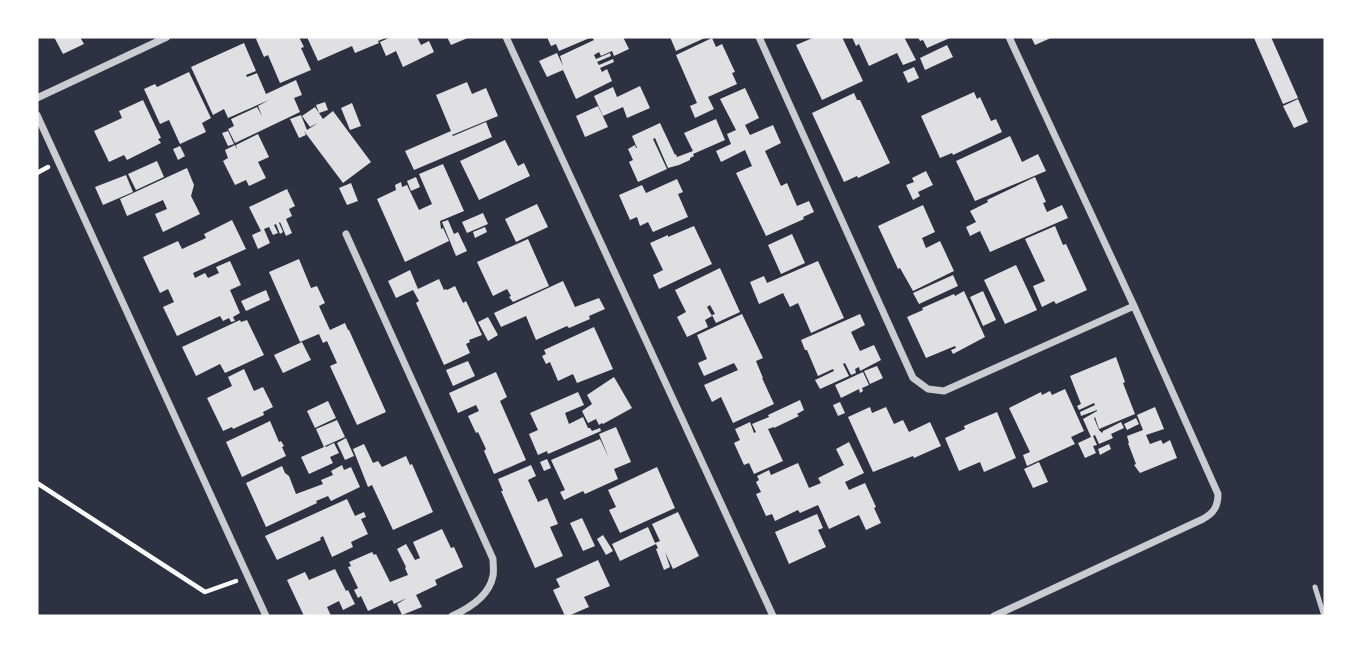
<svg xmlns="http://www.w3.org/2000/svg" width="1362" height="653" viewBox="0 0 1362 653" font-family="Commissioner,sans-serif">
  <style>
    .building { fill: #e0e0e3 }
    .lines { fill: none; stroke-linecap: round; stroke-linejoin: round }
    .path { stroke: #fff; stroke-width: 4.5 }
    .service { stroke: #caccd0; stroke-width: 5 }
    .minor { stroke: #caccd0; stroke-width: 7 }
  </style>
  <rect width="100%" height="100%" fill="#2d3142"/>
  <path class="building" d="M54,37H80L84,44L63,54Z
    M260,37H299L304,47L301,48L311,70L280,83L268,55L264,57L256,39Z
    M307,37H388L378,41L379,43L355,53L352,46L318,61Z
    M391,37H417L421,45L429,41L434,52L403,67L396,51L386,56L380,42Z
    M447,37H470L451,45Z
    M547,37H623L629,49L614,56L612,51L601,56L599,52L594,55L596,59L610,53L611,56L597,62L599,65L613,59L614,62L600,68L602,72L607,69L612,81L576,99L563,70L547,77L539,61L557,53L563,66L560,56L594,40L592,37L559,51L556,44L551,46Z
    M670,37H707L676,51Z
    M815,37H842L863,81L822,100L796,45Z
    M852,37H904L916,60L903,65L897,53L869,66L859,44L856,46Z
    M918,37H952L927,48L923,40L920,41Z
    M1031,37H1053L1035,45Z
    M1256,37H1271L1298,98L1283,104L1254,38Z
    M712,38L716,47L722,44L735,72L732,73L737,84L708,97L714,109L695,118L690,106L697,103L676,55Z
    M244,43L256,71L246,75L247,77L257,73L266,94L296,80L302,95L294,98L300,112L235,143L228,129L234,126L231,119L257,107L262,116L258,106L269,100L228,118L224,109L213,115L191,67Z
    M947,45L953,57L925,70L920,58Z
    M914,67L919,78L908,83L903,72Z
    M189,72L211,118L202,123L206,132L180,144L169,120L160,124L144,89L155,84L157,87Z
    M467,82L472,94L486,88L498,116L452,135L453,136L486,122L492,137L414,170L405,151L451,131L436,95Z
    M640,86L650,108L627,118L623,107L603,116L594,96L613,87L617,97Z
    M745,88L759,118L745,125L750,135L773,125L781,143L765,151L781,186L787,183L797,206L809,201L814,212L803,217L804,219L766,236L736,173L752,166L745,150L721,162L716,151L731,144L727,134L736,130L720,99Z
    M974,92L977,99L980,97L991,121L996,119L1002,132L953,155L952,153L940,158L921,116Z
    M854,93L857,100H860L890,163L858,178L857,176L844,182L812,113Z
    M1298,99L1308,122L1294,128L1283,106Z
    M143,100L161,138L158,139L161,143L127,160L124,155L109,162L94,131L122,118L119,111Z
    M325,102L328,110L319,113L316,105Z
    M352,103L361,126L350,130L341,108Z
    M598,106L608,127L585,137L576,116Z
    M315,107L323,119L333,111L371,162L343,183L304,131L306,135L299,138L290,119L301,115L307,130L318,123L310,127L302,116Z
    M716,119L725,140L693,154L694,156L690,158V160L679,165L668,168L655,138L653,139L667,169L638,182L629,162L633,160L628,149L635,145L636,148H637L632,136L660,123L675,155L676,154L677,157L693,151L684,133Z
    M228,131L234,144L228,146L222,133Z
    M258,134L269,157L258,162L266,178L249,186L246,180L235,185L223,161L228,158L225,150L235,145L237,149L236,145Z
    M1010,136L1022,162L1038,154L1046,171L975,201L956,161Z
    M505,140L518,166L524,163L530,176L479,200L460,161Z
    M180,146L185,156L178,160L173,149Z
    M157,161L164,177L136,190L128,174Z
    M443,164L464,211L440,221L441,229L443,228L449,241L405,262L377,199L396,190L395,185L401,182L402,187L407,185L419,210L432,204L419,174Z
    M187,168L194,185L191,196L200,214L163,232L155,214L167,209L163,200L127,216L120,199Z
    M926,171L933,185L918,192L920,196L913,200L906,185L914,182L912,178Z
    M126,175L133,192L103,205L95,187Z
    M416,177L420,187L411,191L407,181Z
    M1035,177L1046,202L1043,203L1047,212L1062,205L1068,218L990,252L980,231L970,236L966,227L976,222L970,211L988,202L987,200Z
    M677,179L683,192L678,194L688,217L653,232L648,222L640,226L637,217L630,220L619,195L642,185L646,193Z
    M351,183L358,201L347,205L339,188Z
    M287,189L295,206L289,209L292,216L286,219L292,233L286,236L280,222L279,223L283,232L280,234L276,224L274,225L278,233L273,235L269,227L264,229L270,243L258,249L252,235L261,231L249,207Z
    M537,204L548,227L516,242L505,219Z
    M923,205L935,232L922,238L926,248L940,241L954,271L913,291L900,268L898,269L878,226Z
    M483,213L488,224L467,233L462,222Z
    M232,220L246,249L193,273L195,278L205,273L208,278L219,273L216,267L230,261L241,285L230,290L240,313L233,317L235,321L231,322L229,318L223,321L220,316L177,336L163,307L174,302L168,289L160,293L143,257L178,241L182,249L206,238L204,234Z
    M448,220L454,234L458,232L467,251L456,256L442,222Z
    M694,226L712,264L659,289L653,275L663,270L650,243L668,235V237Z
    M1055,226L1063,245L1066,244L1087,290L1056,304L1054,301L1042,307L1033,286L1045,281L1025,239Z
    M485,227L487,232L475,238L473,232Z
    M792,234L805,263L781,274L768,245Z
    M528,239L549,286L513,302L509,297L511,296L507,289L493,296L477,262Z
    M299,259L311,288L317,286L325,303L319,306L330,330L345,323L348,330H349L386,412L357,425L330,366L337,363L327,341L323,343L319,334L300,342L269,272Z
    M818,261L844,318L811,333L798,303L790,307L783,293L759,304L750,282L764,276L767,283Z
    M1016,265L1037,310L1005,324L984,280Z
    M720,268L740,312L716,323L712,315L715,314L710,305L707,307L712,316L705,320L708,327L687,337L677,317L686,312L675,290Z
    M410,270L418,289L439,279L444,290L446,289L447,290L455,286L463,303L466,301L482,335L469,340L470,342L466,344L470,353L444,365L416,303L419,301L413,290L396,298L388,281Z
    M953,275L958,286L919,304L913,293Z
    M563,281L575,307L599,298L605,309L589,316L590,319L569,328L567,326L536,340L526,316L501,327L494,313Z
    M266,290L270,300L246,311L241,301Z
    M964,291L985,337L953,354L951,350L956,348L955,346L926,358L907,317L923,310L922,308L954,294L955,296Z
    M983,291L996,320L983,326L970,297Z
    M742,314L763,358L756,361L763,378H762L774,404L733,423L721,397L712,402L704,385L738,370L734,363L704,376L698,363L707,359L697,335Z
    M860,314L865,325L851,332L860,351L874,345L881,360L860,371L859,367L855,369L856,373L851,375L845,363L843,364L849,376L820,389L815,380L834,371L833,369L818,376L807,350H805L801,340Z
    M488,317L498,335L488,341L478,322Z
    M240,320L241,322L247,320L264,355L225,373L220,364L196,376L182,347Z
    M594,327L613,369L577,383L573,374L558,381L550,362L546,364L542,356L546,354L544,350Z
    M302,342L311,360L283,373L274,355Z
    M1116,357L1125,382L1123,383L1135,414L1099,429L1095,417L1094,418L1099,430L1102,433L1103,431L1121,422L1124,428L1111,434L1113,438L1099,444L1095,435L1091,437L1083,419L1097,411V410L1081,416L1080,412L1095,405L1094,403L1079,410L1077,406L1081,404L1070,376Z
    M468,361L475,376L453,386L446,370Z
    M877,366L883,378L870,384L864,371Z
    M244,369L254,391L263,387L273,407L263,412L264,415L233,429L232,427L223,431L207,398L232,386L228,377Z
    M496,372L507,397L500,401L526,460L494,474L484,451L486,449L478,432L476,433L468,416L479,411L476,405L458,413L449,393Z
    M863,372L869,385L862,388L863,391L860,393L859,389L841,398L835,385Z
    M614,377L632,408L603,424L602,423L599,425L596,419L588,423L582,411L592,404L587,395Z
    M1065,389L1084,431L1071,437L1075,444L1027,466L1023,455L1030,452L1009,408L1041,392L1042,395L1050,391L1052,395Z
    M578,392L584,405L565,413L569,424L583,417L588,428H590L592,431L600,428L601,431L548,454L547,451L538,455L529,434L538,430L530,413Z
    M800,400L804,410L797,414L799,416L774,428V427L768,429L783,461L754,474L749,463L744,465L734,443L740,440L735,429L750,422L754,433L756,432L752,424L769,417L768,415Z
    M328,401L336,418L315,428L307,411Z
    M840,402L845,413L838,416L833,405Z
    M870,407L872,413L886,407L894,424L903,420L909,432L930,422L941,446L914,458L913,456L873,472L848,417Z
    M1155,407L1164,429L1146,435L1150,444L1161,440L1163,444L1170,440L1177,458L1140,473L1134,465L1136,464L1128,443H1129L1127,436L1143,430L1137,415Z
    M997,412L1016,458L984,472L980,462L959,471L945,438L965,429L964,426Z
    M1136,418L1139,424L1127,430L1124,424Z
    M337,420L345,437L325,446L326,447L334,443L339,453L330,457L333,463L309,474L301,457L324,447L316,429Z
    M270,421L279,442L281,441L284,446L282,447L286,456L242,477L226,442Z
    M616,427L631,462L614,469L618,479L585,494L583,491L564,500L560,492L565,490L551,460L600,439L609,458L599,434Z
    M1093,436L1097,445L1093,446L1096,453L1085,458L1078,443Z
    M346,438L354,456L345,460L337,443Z
    M849,442L864,473L845,482L849,490L865,483L876,507L874,508L881,523L866,530L859,515L829,529L818,505L800,513L798,510L775,521L772,514L766,516L756,494L761,492L756,482L759,480L757,476L769,470L771,475L798,463L809,488L821,483L818,478L844,465L836,449Z
    M364,444L373,463L378,461L382,467L406,456L410,465L412,464L433,512L393,530L372,485L368,487L353,449Z
    M1109,444L1111,449L1100,455L1098,449Z
    M547,459L551,468L544,471L540,462Z
    M1039,462L1048,482L1033,488L1024,469Z
    M342,465L344,470L351,467L360,487L331,501L328,496L316,501L317,503L266,527L246,483L282,466L285,473L289,476L296,494L323,484L321,480L333,475L331,471Z
    M531,465L536,476L528,480L538,502L547,498L558,524L550,527L563,556L535,568L501,491H503L498,479Z
    M657,467L675,508L620,533L609,510L616,507L608,490Z
    M347,499L355,516L364,512L366,517L361,519L368,534L351,542L353,547L332,557L323,536L320,538L321,540L277,560L265,536Z
    M678,512L699,556L673,569L665,552L670,567L664,570L656,549L658,548L656,544L620,561L612,544L648,527L655,543L660,541L652,524Z
    M817,514L823,528L818,530L826,547L789,564L775,532Z
    M582,518L595,546L583,551L570,523Z
    M442,529L451,548L454,547L463,567L435,580L437,585L416,595L422,607L402,615L397,604L407,598L394,604L392,600L368,611L361,596L358,598L354,590L358,588L348,567L351,566L349,562L372,552L374,555L376,554L390,582L408,575L405,568L406,567L397,549L406,544L415,560L420,558L413,542Z
    M603,535L613,551L606,555L597,539Z
    M598,560L610,586L584,597L589,607L568,616H565L553,590L560,587L556,579Z
    M335,569L346,591L348,590L355,604L343,610L339,601L327,607L331,616H304L287,580L305,572L309,580Z"/>
  <g class="lines">
    <path class="path" d="M37,173L48,167
      M37,483L205,592L236,581"/>
    <path class="service" d="M1315,587L1324,616"/>
    <path class="minor" d="M506,37L773,616
      M759,37L913,378L928,389L944,391L1134,306
      M37,98L167,37
      M37,115L266,616
      M346,234L493,559C493,564 494,571 493,576C489,596 470,608 452,616
      M994,616L1203,519C1214,513 1218,506 1218,494L1134,306L1009,37"/>
  </g>
  <rect width="1362" height="653" fill="none" stroke="#ffffff" stroke-width="77"/>
</svg>
